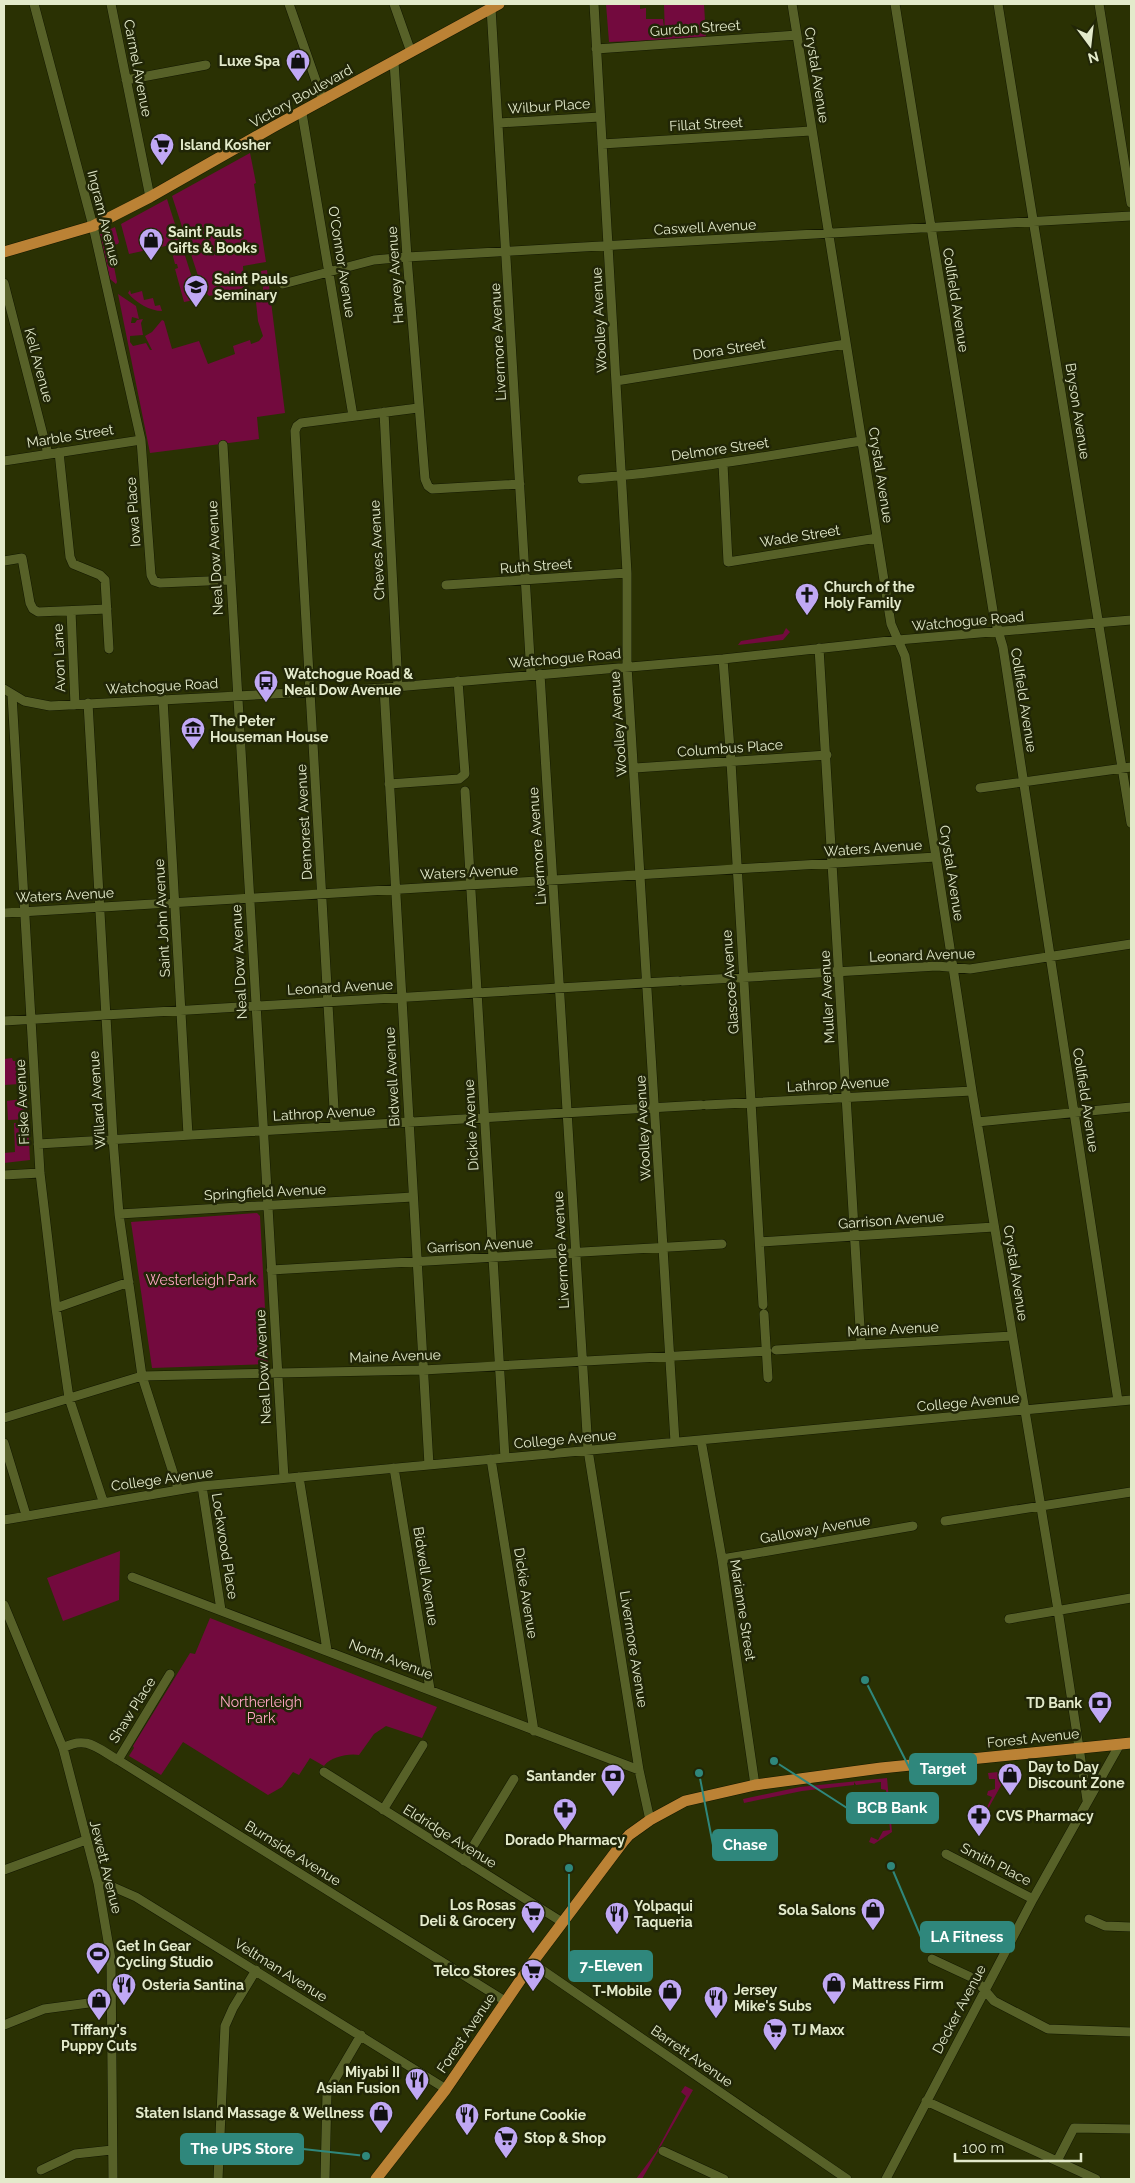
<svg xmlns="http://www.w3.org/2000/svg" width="1135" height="2183" viewBox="0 0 1135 2183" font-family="Raleway,sans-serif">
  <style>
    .green { fill: #730a3e }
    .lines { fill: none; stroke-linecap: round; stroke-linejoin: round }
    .minor-casing { stroke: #131800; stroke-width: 10 }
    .major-casing { stroke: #131800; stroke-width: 12 }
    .minor { stroke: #576128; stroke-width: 9 }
    .major { stroke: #bb8235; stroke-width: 11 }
    .labels { text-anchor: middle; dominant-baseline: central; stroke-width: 5; stroke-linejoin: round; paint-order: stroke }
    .street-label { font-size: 14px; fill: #e3eacb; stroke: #212607 }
    .poi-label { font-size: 14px; font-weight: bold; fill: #e3eacb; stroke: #212607; text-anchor: start }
    .park-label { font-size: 14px; fill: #ffa6c4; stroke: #212607 }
    .leader { fill: none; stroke: #2f877c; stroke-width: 2 }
    .callout-dot { fill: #2f877c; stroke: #212607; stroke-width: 2 }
    .callout { fill: #2f877c; stroke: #2f877c; stroke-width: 2 }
    .callout-label { font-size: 15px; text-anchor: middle; font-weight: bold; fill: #fff }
  </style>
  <rect width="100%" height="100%" fill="#2a3103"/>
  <path class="green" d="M606,4H640V9L646,8V19H663L665,39L664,4H704L706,38L609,42Z
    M250,153L256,183L254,184L266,262L243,266L244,288L209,296L202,288L172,196Z
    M167,199L195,287V300L184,302L175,269L178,268L177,264H175L170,245L129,254L121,224Z
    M115,227L119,242L118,244L110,246L117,282L116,284L110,279L100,234Z
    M267,270L285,413L257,417L259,439L150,453L118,294L136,306L139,319L132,317L131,323H135L137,320L143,319L141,323L143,335L130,336V342L133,346L146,343L150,350H152L145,336L152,332L162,320L164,321L172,349L199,341L208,364L235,354L233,346L250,340L251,344L259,341L263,336L258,321L256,302L265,300L267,297H264L261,271Z
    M130,290L131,294L142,291L144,300L153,298L155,306L160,305L162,311C150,311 136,303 128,293Z
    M786,628L790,632L783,640L738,645L741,641L783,634Z
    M12,1058L13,1061H24L28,1119L8,1120L7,1101L21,1099L20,1084L4,1085V1059Z
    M14,1123H28L30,1160L4,1163V1153L15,1152Z
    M257,1213L260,1216L268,1364L152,1368L131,1222Z
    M120,1551L119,1600L63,1621L47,1578Z
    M210,1618L437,1707L422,1738L386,1726L374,1734L359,1755C349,1753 330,1757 324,1766L310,1758L299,1775L293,1772L282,1787L268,1795L183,1742L161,1775L129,1756L134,1748L133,1746L190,1653L195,1654Z
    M1009,1771L983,1818V1815L992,1797L987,1795L988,1791L995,1789V1779H989L988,1773Z
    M887,1778L892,1832L874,1844L869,1842L871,1837L878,1840L883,1831L890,1830L886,1790L881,1789V1782L856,1785L854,1782V1785L802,1791L744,1803L743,1799L800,1787Z
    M685,2086L693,2090L642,2179H636L656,2152L686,2096L681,2092Z"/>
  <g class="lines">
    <defs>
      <path id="minor" d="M34,4L93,226L141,440L151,575L154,581L160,583L231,580
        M111,4L150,197
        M289,4L323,101
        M394,4L411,52
        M594,4L627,573V666L675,1442
        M792,4L891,624L905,656L972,1091L1058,1610L1087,1800
        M895,4L994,617L1003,647L1118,1401
        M998,4L1131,823
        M1099,4L1131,203
        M491,8L531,675
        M596,49L797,35
        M394,62L407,257L425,479L428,486L432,489L520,484
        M126,80L206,65
        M302,113L353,416
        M499,123L600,117
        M602,144L811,131
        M4,283L48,454
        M283,284L374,260L407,257L1131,216
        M616,381L846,344
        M384,412L398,687
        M223,445L284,1478
        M59,452L70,557L73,564L100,575L105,580L109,649
        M4,461L141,440
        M723,464L728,562L877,538
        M582,479C676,472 769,456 861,441
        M4,561L22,558L30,603L33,609L38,612L107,609
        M446,585L627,573
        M71,611L75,705
        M819,648L861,1344
        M723,659L731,762L763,1305
        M540,674L588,1450L639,1770L650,1820
        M384,688L429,1465
        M4,689L24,701L50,706L384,688L723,659L898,640L1131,620
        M12,695L40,1173L56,1308L69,1398L103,1501
        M163,699L188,1135
        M88,703L113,1139L119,1214L142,1376L178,1488
        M635,768L827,755
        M389,784L459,779L465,774L458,681
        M980,788L1131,767
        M465,791L505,1458
        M4,913L936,857
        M682,981L937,966L970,969L1131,944
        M4,1021L678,981
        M706,1105L972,1091
        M977,1122L1131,1107
        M335,1126L295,431L297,426L301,423L418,408
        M38,1144L701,1105
        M4,1175L40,1173
        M119,1214L413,1197
        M760,1242L994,1227
        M271,1270L722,1244
        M56,1308L129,1282
        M764,1314L768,1378
        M776,1350L1012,1336
        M4,1418L142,1376L423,1370L767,1351
        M701,1440L722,1559L755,1785
        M4,1443L26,1515
        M491,1459L534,1731
        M394,1468L430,1689
        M299,1477L327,1650
        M202,1486L221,1610
        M4,1520L202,1486L1131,1400
        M945,1521L1131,1492
        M722,1559L913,1526
        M132,1577L639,1770
        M4,1605L63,1748L98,1883L111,1959L113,2179
        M1009,1619L1131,1598
        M63,1748C86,1735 97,1748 118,1760L505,2001
        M118,1760L170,1674
        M324,1772L562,1922
        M383,1810L423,1745
        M946,1854L1033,1899
        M464,1861L514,1779
        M4,1870L86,1840
        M98,1883H104L136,1897L446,2089
        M1089,1919L1105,1926L1131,1927
        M932,1959L975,1979L994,2001L1048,2029L1131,2032
        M532,1963L847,2179
        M4,2025L44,2009L111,2000
        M926,2101L1096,2179
        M663,2151L724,2179
        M1057,2161L1074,2128L1131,2129
        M41,2170L75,2154L112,2150
        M218,2179L225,2026L233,2008L256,1970
        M325,2179L327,2093L361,2035
        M886,2179L1033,1899L1120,1744"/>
      <path id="major" d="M4,252L93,226L150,197L273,127L499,4
        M376,2179L446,2089L532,1963L623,1842L629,1835L650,1820L685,1801L755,1785L881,1768L1131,1743"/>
    </defs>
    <use href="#minor" class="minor-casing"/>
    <use href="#major" class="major-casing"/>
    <use href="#minor" class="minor"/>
    <use href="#major" class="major"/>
  </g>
  <defs>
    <symbol id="shop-pin" viewBox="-11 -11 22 30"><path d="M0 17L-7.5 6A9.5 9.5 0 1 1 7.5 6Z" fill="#c0a8f4" stroke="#212607"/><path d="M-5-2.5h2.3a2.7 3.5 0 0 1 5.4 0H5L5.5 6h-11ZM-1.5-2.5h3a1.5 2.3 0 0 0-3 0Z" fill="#111"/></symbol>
    <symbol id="supermarket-pin" viewBox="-11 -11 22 30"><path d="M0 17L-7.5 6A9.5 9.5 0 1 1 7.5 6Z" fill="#c0a8f4" stroke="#212607"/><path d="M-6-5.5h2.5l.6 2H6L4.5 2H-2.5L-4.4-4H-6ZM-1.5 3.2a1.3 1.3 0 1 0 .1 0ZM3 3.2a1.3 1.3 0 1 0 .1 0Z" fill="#111"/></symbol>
    <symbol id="university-pin" viewBox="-11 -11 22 30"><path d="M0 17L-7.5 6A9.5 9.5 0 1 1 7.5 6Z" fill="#c0a8f4" stroke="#212607"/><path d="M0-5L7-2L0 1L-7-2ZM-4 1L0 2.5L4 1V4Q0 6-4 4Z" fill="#111"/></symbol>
    <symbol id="church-pin" viewBox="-11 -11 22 30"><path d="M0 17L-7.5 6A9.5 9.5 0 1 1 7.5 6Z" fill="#c0a8f4" stroke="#212607"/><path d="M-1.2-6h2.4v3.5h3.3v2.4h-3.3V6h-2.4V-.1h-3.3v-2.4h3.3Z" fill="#111"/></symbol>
    <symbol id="bus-pin" viewBox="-11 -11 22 30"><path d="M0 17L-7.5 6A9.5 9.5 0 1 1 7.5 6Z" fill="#c0a8f4" stroke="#212607"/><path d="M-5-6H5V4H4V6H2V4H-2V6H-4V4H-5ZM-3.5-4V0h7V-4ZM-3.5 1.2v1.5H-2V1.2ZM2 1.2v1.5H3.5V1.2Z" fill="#111"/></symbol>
    <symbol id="museum-pin" viewBox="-11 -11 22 30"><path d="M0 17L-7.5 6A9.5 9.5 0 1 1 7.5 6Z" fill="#c0a8f4" stroke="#212607"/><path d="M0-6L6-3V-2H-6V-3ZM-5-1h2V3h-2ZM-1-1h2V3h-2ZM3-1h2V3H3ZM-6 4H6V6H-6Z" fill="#111"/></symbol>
    <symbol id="bank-pin" viewBox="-11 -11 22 30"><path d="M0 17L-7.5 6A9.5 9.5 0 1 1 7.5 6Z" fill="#c0a8f4" stroke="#212607"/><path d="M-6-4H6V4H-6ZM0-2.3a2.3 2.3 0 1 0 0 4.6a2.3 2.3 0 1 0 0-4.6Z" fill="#111"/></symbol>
    <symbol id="pharmacy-pin" viewBox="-11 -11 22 30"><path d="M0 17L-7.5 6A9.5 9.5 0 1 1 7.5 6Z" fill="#c0a8f4" stroke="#212607"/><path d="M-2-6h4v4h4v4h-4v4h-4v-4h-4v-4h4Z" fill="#111"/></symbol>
    <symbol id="restaurant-pin" viewBox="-11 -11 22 30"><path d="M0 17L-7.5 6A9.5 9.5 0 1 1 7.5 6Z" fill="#c0a8f4" stroke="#212607"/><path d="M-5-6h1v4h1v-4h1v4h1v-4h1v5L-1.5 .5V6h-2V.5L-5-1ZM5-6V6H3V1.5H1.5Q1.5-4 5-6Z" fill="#111"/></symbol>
    <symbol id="stadium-pin" viewBox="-11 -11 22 30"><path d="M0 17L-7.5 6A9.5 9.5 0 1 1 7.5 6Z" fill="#c0a8f4" stroke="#212607"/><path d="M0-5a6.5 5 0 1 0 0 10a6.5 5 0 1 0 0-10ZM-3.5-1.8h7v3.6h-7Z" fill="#111"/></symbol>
  </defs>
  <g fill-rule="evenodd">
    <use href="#shop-pin" x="284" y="47" width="28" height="38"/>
    <use href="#supermarket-pin" x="148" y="131" width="28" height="38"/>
    <use href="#shop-pin" x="137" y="226" width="28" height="38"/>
    <use href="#university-pin" x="182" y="273" width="28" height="38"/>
    <use href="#church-pin" x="793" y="581" width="28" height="38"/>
    <use href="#bus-pin" x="252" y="668" width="28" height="38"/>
    <use href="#museum-pin" x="179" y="715" width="28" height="38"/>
    <use href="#bank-pin" x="1086" y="1689" width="28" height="38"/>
    <use href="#shop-pin" x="996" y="1761" width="28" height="38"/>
    <use href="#bank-pin" x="599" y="1762" width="28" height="38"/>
    <use href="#pharmacy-pin" x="551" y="1796" width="28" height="38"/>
    <use href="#pharmacy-pin" x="965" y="1802" width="28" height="38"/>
    <use href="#shop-pin" x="859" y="1896" width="28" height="38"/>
    <use href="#supermarket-pin" x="519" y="1899" width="28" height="38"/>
    <use href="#restaurant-pin" x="603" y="1900" width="28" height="38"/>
    <use href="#stadium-pin" x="84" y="1940" width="28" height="38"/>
    <use href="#supermarket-pin" x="519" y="1957" width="28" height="38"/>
    <use href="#shop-pin" x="820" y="1970" width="28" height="38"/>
    <use href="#restaurant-pin" x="110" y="1971" width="28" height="38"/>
    <use href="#shop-pin" x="656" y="1977" width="28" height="38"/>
    <use href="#restaurant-pin" x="702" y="1984" width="28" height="38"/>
    <use href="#shop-pin" x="85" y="1986" width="28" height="38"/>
    <use href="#supermarket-pin" x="761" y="2016" width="28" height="38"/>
    <use href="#restaurant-pin" x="403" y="2066" width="28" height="38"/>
    <use href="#shop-pin" x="367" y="2099" width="28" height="38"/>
    <use href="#restaurant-pin" x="453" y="2101" width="28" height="38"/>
    <use href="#supermarket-pin" x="492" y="2124" width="28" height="38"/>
  </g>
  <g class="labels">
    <g class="street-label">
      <text transform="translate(695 28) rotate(-4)">Gurdon Street</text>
      <text transform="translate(138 68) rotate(79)">Carmel Avenue</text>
      <text transform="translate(817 75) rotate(81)">Crystal Avenue</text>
      <text transform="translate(301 96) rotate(-29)">Victory Boulevard</text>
      <text transform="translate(549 106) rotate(-4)">Wilbur Place</text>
      <text transform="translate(706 124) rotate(-3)">Fillat Street</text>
      <text transform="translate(104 218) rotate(76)">Ingram Avenue</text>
      <text transform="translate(705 227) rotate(-3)">Caswell Avenue</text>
      <text transform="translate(342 262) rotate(81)">O'Connor Avenue</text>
      <text transform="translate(395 275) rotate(-94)">Harvey Avenue</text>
      <text transform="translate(956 300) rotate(81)">Collfield Avenue</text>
      <text transform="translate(599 320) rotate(-93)">Woolley Avenue</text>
      <text transform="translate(498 342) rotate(-93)">Livermore Avenue</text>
      <text transform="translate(729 349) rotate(-9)">Dora Street</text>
      <text transform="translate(39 365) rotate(75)">Kell Avenue</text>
      <text transform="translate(1078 411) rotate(81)">Bryson Avenue</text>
      <text transform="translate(70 436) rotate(-9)">Marble Street</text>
      <text transform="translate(720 449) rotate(-8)">Delmore Street</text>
      <text transform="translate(881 475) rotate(81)">Crystal Avenue</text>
      <text transform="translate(133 512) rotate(-94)">Iowa Place</text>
      <text transform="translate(800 536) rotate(-9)">Wade Street</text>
      <text transform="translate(377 550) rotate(-93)">Cheves Avenue</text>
      <text transform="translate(215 558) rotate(-93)">Neal Dow Avenue</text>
      <text transform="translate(536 566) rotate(-4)">Ruth Street</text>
      <text transform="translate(968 621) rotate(-5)">Watchogue Road</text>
      <text transform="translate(59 658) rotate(-92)">Avon Lane</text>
      <text transform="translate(565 658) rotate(-5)">Watchogue Road</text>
      <text transform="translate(162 686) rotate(-3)">Watchogue Road</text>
      <text transform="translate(1024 700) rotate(81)">Collfield Avenue</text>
      <text transform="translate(618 724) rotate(-94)">Woolley Avenue</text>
      <text transform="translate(730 748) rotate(-4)">Columbus Place</text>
      <text transform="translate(304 822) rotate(-93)">Demorest Avenue</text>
      <text transform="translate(537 846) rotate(-94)">Livermore Avenue</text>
      <text transform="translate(873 848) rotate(-4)">Waters Avenue</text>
      <text transform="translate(469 872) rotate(-3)">Waters Avenue</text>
      <text transform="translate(952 873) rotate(81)">Crystal Avenue</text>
      <text transform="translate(65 895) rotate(-3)">Waters Avenue</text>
      <text transform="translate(162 918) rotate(-93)">Saint John Avenue</text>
      <text transform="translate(922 955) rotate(-2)">Leonard Avenue</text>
      <text transform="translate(239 962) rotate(-93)">Neal Dow Avenue</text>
      <text transform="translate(730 982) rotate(-94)">Glascoe Avenue</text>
      <text transform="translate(340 987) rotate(-3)">Leonard Avenue</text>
      <text transform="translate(827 997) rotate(-93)">Muller Avenue</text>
      <text transform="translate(392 1077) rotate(-93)">Bidwell Avenue</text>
      <text transform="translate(838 1084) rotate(-3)">Lathrop Avenue</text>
      <text transform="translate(97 1100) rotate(-94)">Willard Avenue</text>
      <text transform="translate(1086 1100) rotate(81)">Collfield Avenue</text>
      <text transform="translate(22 1102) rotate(-93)">Fiske Avenue</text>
      <text transform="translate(324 1113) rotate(-3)">Lathrop Avenue</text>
      <text transform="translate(471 1125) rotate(-93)">Dickie Avenue</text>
      <text transform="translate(643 1128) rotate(-93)">Woolley Avenue</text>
      <text transform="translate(265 1192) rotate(-3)">Springfield Avenue</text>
      <text transform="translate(891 1220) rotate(-4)">Garrison Avenue</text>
      <text transform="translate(480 1245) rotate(-3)">Garrison Avenue</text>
      <text transform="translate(561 1250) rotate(-93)">Livermore Avenue</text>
      <text transform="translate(1016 1273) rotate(81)">Crystal Avenue</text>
      <text transform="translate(893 1329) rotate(-3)">Maine Avenue</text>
      <text transform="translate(395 1356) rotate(-2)">Maine Avenue</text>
      <text transform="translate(263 1367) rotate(-93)">Neal Dow Avenue</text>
      <text transform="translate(968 1402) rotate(-5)">College Avenue</text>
      <text transform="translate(565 1439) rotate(-5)">College Avenue</text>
      <text transform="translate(162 1479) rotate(-8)">College Avenue</text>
      <text transform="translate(815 1529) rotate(-10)">Galloway Avenue</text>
      <text transform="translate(225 1546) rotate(81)">Lockwood Place</text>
      <text transform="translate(426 1576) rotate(81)">Bidwell Avenue</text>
      <text transform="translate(526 1593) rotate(81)">Dickie Avenue</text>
      <text transform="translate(743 1610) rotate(81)">Marianne Street</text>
      <text transform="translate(634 1649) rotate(81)">Livermore Avenue</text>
      <text transform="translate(391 1659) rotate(21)">North Avenue</text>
      <text transform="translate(132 1710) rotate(-58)">Shaw Place</text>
      <text transform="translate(1033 1738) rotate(-6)">Forest Avenue</text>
      <text transform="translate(450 1836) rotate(32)">Eldridge Avenue</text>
      <text transform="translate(293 1853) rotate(32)">Burnside Avenue</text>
      <text transform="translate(996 1864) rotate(27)">Smith Place</text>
      <text transform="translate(106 1867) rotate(76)">Jewett Avenue</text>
      <text transform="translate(281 1970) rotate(32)">Veltman Avenue</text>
      <text transform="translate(959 2009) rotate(-62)">Decker Avenue</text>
      <text transform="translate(466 2033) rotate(-56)">Forest Avenue</text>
      <text transform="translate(692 2056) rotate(35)">Barrett Avenue</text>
    </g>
    <g class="poi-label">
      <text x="280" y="61" text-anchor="end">Luxe Spa</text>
      <text x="180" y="145">Island Kosher</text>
      <text x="168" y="232">Saint Pauls<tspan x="168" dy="16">Gifts &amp; Books</tspan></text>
      <text x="214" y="279">Saint Pauls<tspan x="214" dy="16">Seminary</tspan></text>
      <text x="824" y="587">Church of the<tspan x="824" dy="16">Holy Family</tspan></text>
      <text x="284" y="674">Watchogue Road &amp;<tspan x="284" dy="16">Neal Dow Avenue</tspan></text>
      <text x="210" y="721">The Peter<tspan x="210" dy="16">Houseman House</tspan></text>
      <text x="1082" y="1703" text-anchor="end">TD Bank</text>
      <text x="1028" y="1767">Day to Day<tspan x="1028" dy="16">Discount Zone</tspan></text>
      <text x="596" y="1776" text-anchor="end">Santander</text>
      <text x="996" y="1816">CVS Pharmacy</text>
      <text x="565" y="1840" text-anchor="middle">Dorado Pharmacy</text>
      <text x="516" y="1905" text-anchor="end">Los Rosas<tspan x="516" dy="16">Deli &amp; Grocery</tspan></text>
      <text x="634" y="1906">Yolpaqui<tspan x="634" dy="16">Taqueria</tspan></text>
      <text x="856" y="1910" text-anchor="end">Sola Salons</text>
      <text x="116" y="1946">Get In Gear<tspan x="116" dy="16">Cycling Studio</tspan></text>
      <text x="516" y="1971" text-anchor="end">Telco Stores</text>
      <text x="852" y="1984">Mattress Firm</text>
      <text x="142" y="1985">Osteria Santina</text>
      <text x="734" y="1990">Jersey<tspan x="734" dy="16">Mike's Subs</tspan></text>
      <text x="652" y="1991" text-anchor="end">T-Mobile</text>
      <text x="99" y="2030" text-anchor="middle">Tiffany's<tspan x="99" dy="16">Puppy Cuts</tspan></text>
      <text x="792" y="2030">TJ Maxx</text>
      <text x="400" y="2072" text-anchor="end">Miyabi II<tspan x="400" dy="16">Asian Fusion</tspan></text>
      <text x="364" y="2113" text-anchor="end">Staten Island Massage &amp; Wellness</text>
      <text x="484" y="2115">Fortune Cookie</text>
      <text x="524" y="2138">Stop &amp; Shop</text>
    </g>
    <g class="park-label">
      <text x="201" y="1280">Westerleigh Park</text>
      <text x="261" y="1702">Northerleigh<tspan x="261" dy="16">Park</tspan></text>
    </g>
  </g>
  <path class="leader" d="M865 1680L910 1769M774 1761L847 1808M699 1773L713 1845M891 1866L921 1937M569 1868L569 1966M366 2156L303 2149"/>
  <g class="callout-dot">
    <circle cx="865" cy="1680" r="5"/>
    <circle cx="774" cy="1761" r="5"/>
    <circle cx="699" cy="1773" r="5"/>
    <circle cx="891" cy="1866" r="5"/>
    <circle cx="569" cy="1868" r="5"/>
    <circle cx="366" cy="2156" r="5"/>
  </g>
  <g class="callout">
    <rect x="910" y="1754" width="66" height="30" rx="5"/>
    <rect x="847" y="1793" width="91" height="30" rx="5"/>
    <rect x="713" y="1830" width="64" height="30" rx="5"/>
    <rect x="921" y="1922" width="93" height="30" rx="5"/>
    <rect x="569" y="1951" width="83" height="30" rx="5"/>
    <rect x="181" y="2134" width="122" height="30" rx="5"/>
  </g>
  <g class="callout-label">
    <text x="943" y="1774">Target</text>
    <text x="892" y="1813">BCB Bank</text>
    <text x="745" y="1850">Chase</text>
    <text x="967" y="1942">LA Fitness</text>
    <text x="611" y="1971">7-Eleven</text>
    <text x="242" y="2154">The UPS Store</text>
  </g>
  <rect width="1135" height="2183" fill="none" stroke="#e3eacb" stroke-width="10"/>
  <g transform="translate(1090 45) rotate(165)" stroke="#212607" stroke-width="4" paint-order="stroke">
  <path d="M0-4L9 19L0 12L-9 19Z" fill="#e3eacb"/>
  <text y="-8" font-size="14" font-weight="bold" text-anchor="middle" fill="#e3eacb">N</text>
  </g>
  <path d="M955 2153v8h126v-8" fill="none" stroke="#e3eacb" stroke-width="2.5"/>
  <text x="962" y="2153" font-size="15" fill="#e3eacb" stroke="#212607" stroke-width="4" paint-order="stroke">100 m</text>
</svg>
